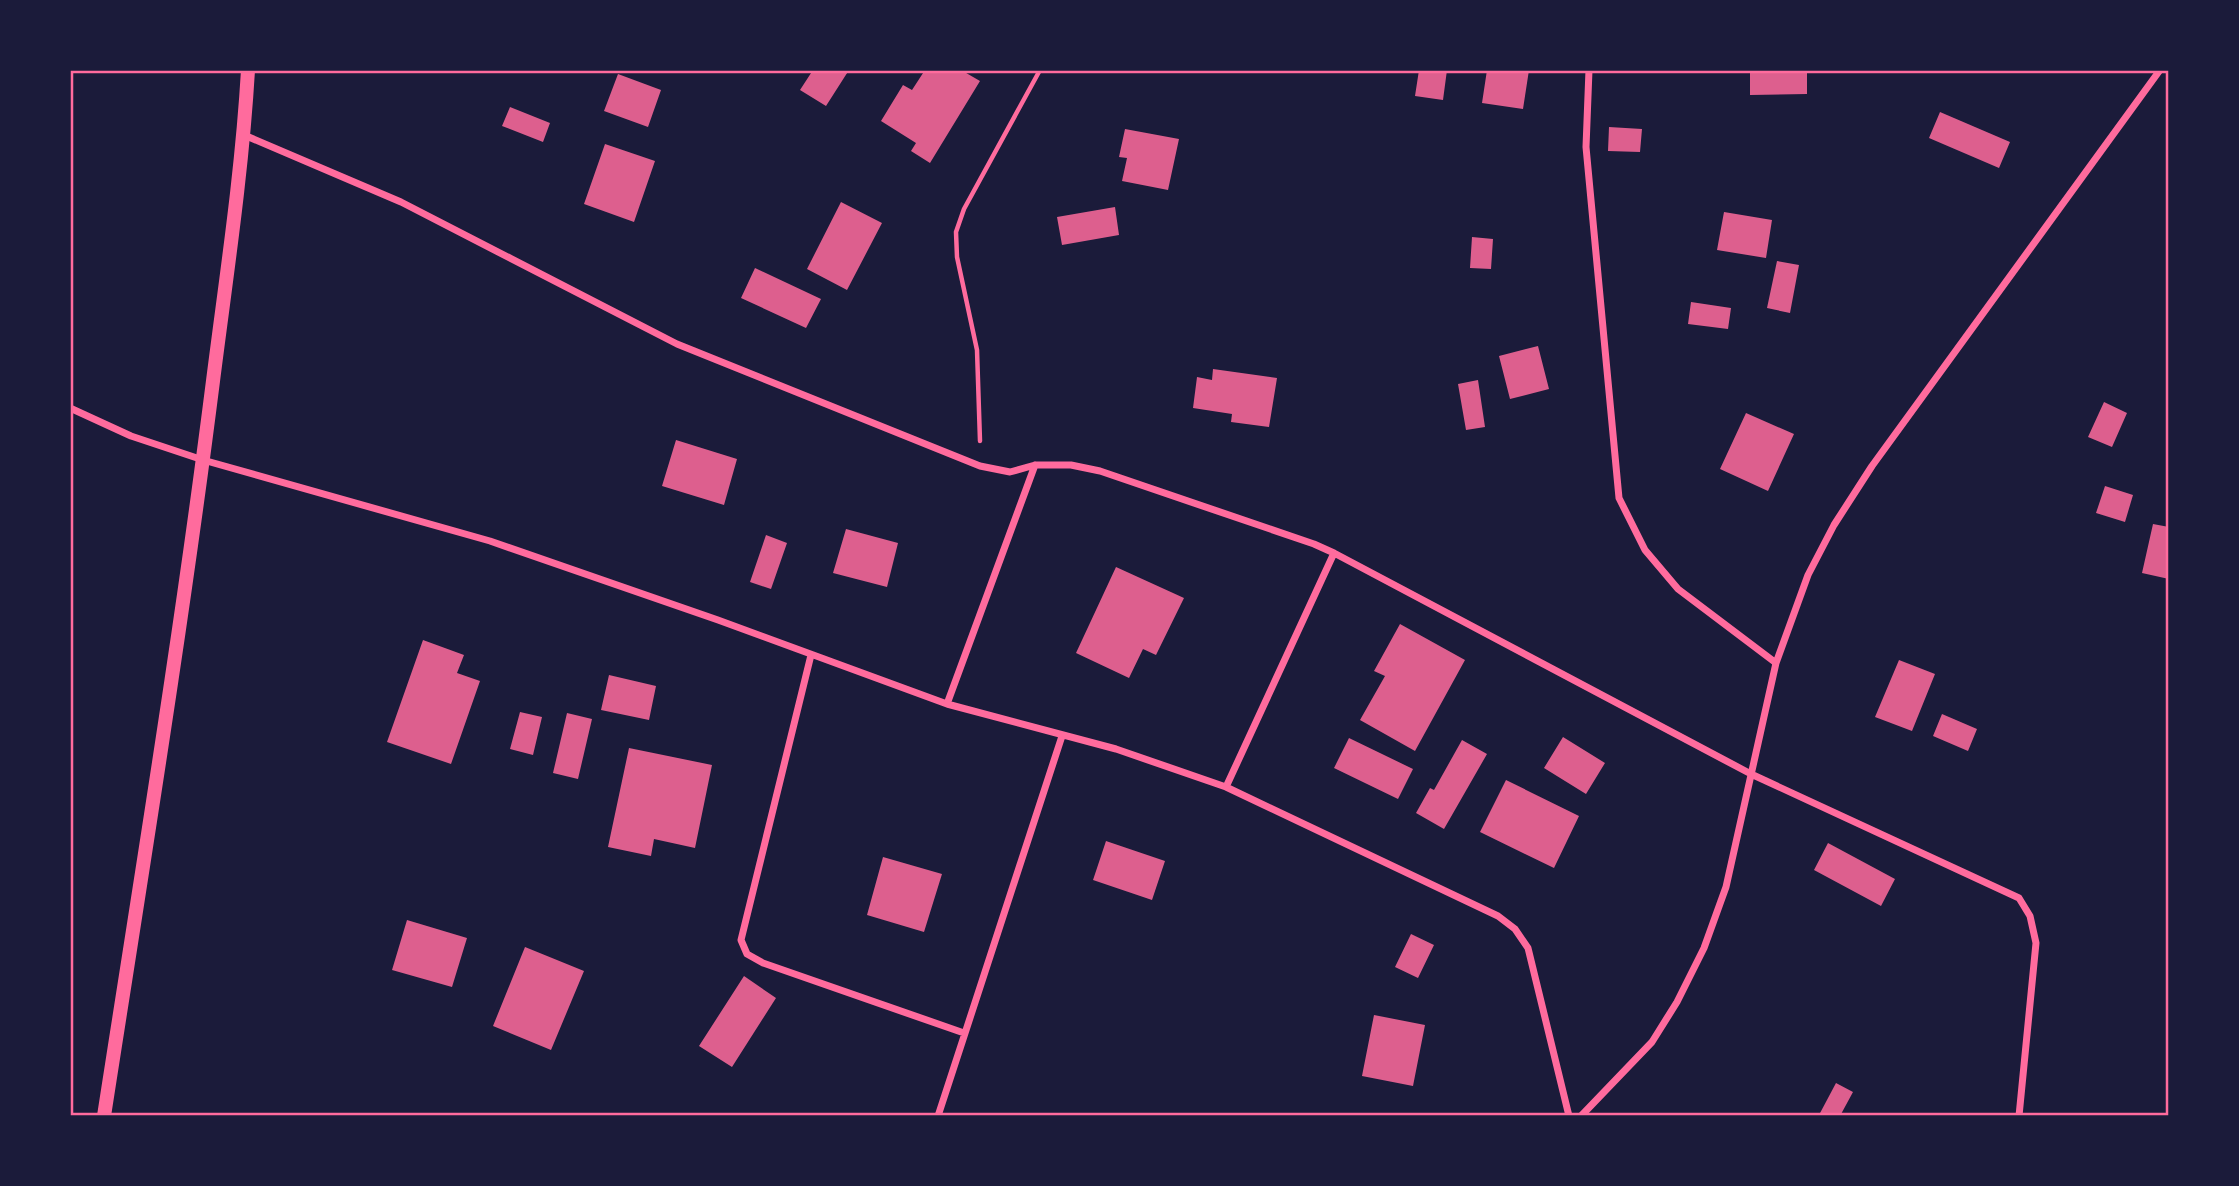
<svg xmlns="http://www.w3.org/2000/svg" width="2239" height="1186" viewBox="0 0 2239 1186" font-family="'Archivo Narrow',sans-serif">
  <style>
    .building { fill: #dd5f8e }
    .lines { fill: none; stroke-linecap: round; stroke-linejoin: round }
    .path { stroke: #ff6b9d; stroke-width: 4.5 }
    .minor { stroke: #ff6b9d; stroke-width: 7 }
    .secondary { stroke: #ff6b9d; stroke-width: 14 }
    .neatline { fill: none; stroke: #ff6b9d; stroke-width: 2.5 }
  </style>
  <rect width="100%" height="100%" fill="#1b1b3a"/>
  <path class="building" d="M813,70H849L826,106L800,90Z
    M925,70H961L980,81L930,163L911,151L916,143L881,121L903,85L912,90Z
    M1419,70H1447L1443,100L1415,96Z
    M1487,70H1529L1523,109L1482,103Z
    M1807,71V94L1750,95V73Z
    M618,74L661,90L648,127L604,111Z
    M510,107L550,123L543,142L502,126Z
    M1940,112L2010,142L1999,168L1929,138Z
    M1609,127L1642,129L1640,152L1608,151Z
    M1125,129L1179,139L1168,190L1122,181L1127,158L1119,157Z
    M605,144L655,161L634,222L584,204Z
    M841,202L882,223L847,290L807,269Z
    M1115,207L1119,235L1062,245L1057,217Z
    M1724,212L1772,220L1766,258L1717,250Z
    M1472,237L1493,239L1491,269L1470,268Z
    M1777,261L1799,265L1790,313L1767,308Z
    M755,268L821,299L806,328L741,298Z
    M1691,302L1731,308L1728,329L1688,324Z
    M1538,346L1549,389L1510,399L1499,356Z
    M1213,369L1277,378L1269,427L1231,422L1232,414L1193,408L1197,377L1212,380Z
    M1478,380L1485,427L1466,430L1458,384Z
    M2104,402L2127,413L2112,447L2088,437Z
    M1746,413L1794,434L1768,491L1720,469Z
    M676,440L737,459L724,505L662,486Z
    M2105,486L2133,495L2125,522L2096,513Z
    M2153,524L2169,527V579L2142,573Z
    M846,529L898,543L887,587L833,573Z
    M766,535L787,543L771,589L750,582Z
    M1116,567L1184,598L1156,655L1143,649L1129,678L1076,653Z
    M1400,624L1465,660L1415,751L1360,720L1385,676L1374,671Z
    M423,640L464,655L457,673L480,681L451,764L387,742Z
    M1899,660L1935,674L1912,731L1875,717Z
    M609,675L656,686L649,720L601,710Z
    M520,712L542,717L533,755L510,749Z
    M567,713L592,719L578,779L553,773Z
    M1942,714L1977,729L1968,751L1933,736Z
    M1563,737L1605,763L1586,794L1544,768Z
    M1349,738L1413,769L1398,799L1334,768Z
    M1462,740L1487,754L1444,829L1416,813L1430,788L1434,790Z
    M629,748L712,765L695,848L654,839L651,856L608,847Z
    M1506,780L1579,816L1554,868L1480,832Z
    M1106,841L1165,861L1152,900L1093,880Z
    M1828,843L1895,879L1881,906L1814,870Z
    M883,857L942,874L924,932L867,915Z
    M407,920L467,938L452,987L392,970Z
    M1411,934L1434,945L1418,978L1395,967Z
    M525,947L584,971L551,1050L493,1026Z
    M744,976L776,998L732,1067L699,1046Z
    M1374,1015L1425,1025L1413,1086L1362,1076Z
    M1836,1083L1853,1092L1840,1116H1821L1819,1115Z"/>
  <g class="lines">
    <path class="path" d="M980,441L977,350L957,257L956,232L964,209L1040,70"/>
    <path class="minor" d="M1589,70L1586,147L1619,498L1645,550L1678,589L1776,663
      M244,135L401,202L677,344L980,466L1010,472L1035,465H1071L1100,471L1314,544L1334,553L1751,774L2019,898L2030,916L2036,943L2019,1116
      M70,408L131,436L203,460L490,541L718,620L947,704L1116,749L1226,787L1498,916L1515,929L1528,948L1569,1116
      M811,655L741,940L747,954L763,963L964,1033
      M947,704L1035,465
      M1226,787L1334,553
      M938,1116L1062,736
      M1581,1116L1652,1042L1677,1002L1704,948L1726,887L1776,663L1808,575L1834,525L1872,466L2160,70"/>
    <path class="secondary" d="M104,1116C142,871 182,627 213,381C226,278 242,174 248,70"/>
  </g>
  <rect width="2239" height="1186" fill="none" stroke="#1b1b3a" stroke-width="144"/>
  <rect x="72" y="72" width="2095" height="1042" class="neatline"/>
</svg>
